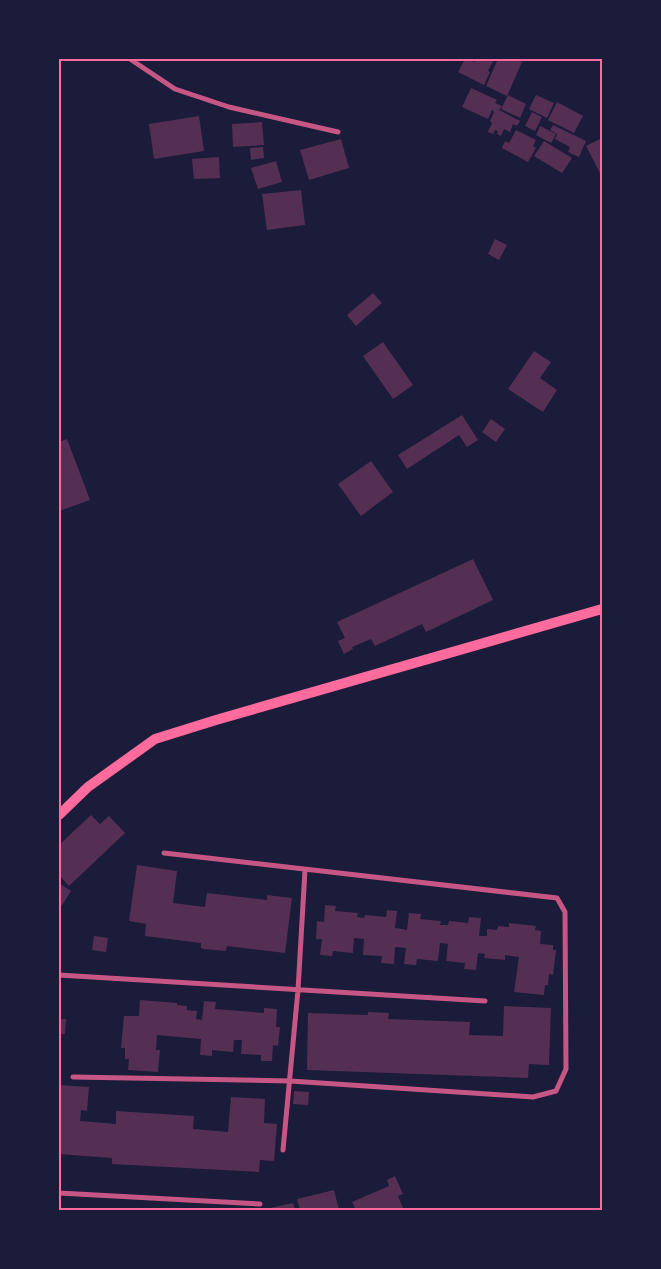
<svg xmlns="http://www.w3.org/2000/svg" width="661" height="1269" viewBox="0 0 661 1269" font-family="'Exo 2',sans-serif">
  <style>
    .building { fill: #542f53 }
    .lines { fill: none; stroke-linecap: round; stroke-linejoin: round }
    .minor { stroke: #c65784; stroke-width: 5 }
    .secondary { stroke: #ff6b9d; stroke-width: 10 }
    .neatline { fill: none; stroke: #ff6b9d; stroke-width: 2 }
  </style>
  <rect width="100%" height="100%" fill="#1b1b3a"/>
  <path class="building" d="M465,59L475,62L477,59H494L488,71L490,72L484,85L458,72Z
    M498,59H516L522,62L507,96L486,86Z
    M471,88L497,100L495,103L502,106L499,110L520,121L517,126L513,124L510,132L504,129L501,136L497,134L498,131L495,130L493,134L488,132L492,123L490,121L494,112L492,110L488,119L462,107Z
    M508,95L526,104L520,118L501,109Z
    M536,95L554,103L547,118L529,109Z
    M557,102L583,116L574,133L548,120Z
    M532,112L542,117L535,131L525,126Z
    M199,116L204,151L154,159L149,124Z
    M262,122L264,145L233,147L232,124Z
    M553,125L586,141L579,157L568,152L570,147L555,139L557,134L550,130Z
    M540,126L556,134L551,143L536,135Z
    M516,130L536,140L533,146L536,148L528,162L502,148L505,141L509,143Z
    M602,138V177L586,146Z
    M341,139L349,168L309,180L300,150Z
    M544,141L572,158L562,173L534,156Z
    M263,147L264,158L251,160L250,148Z
    M219,157L220,178L194,179L192,159Z
    M276,161L282,182L258,189L251,168Z
    M301,190L305,225L267,230L262,194Z
    M495,239L507,245L499,260L488,254Z
    M373,293L382,303L356,326L347,315Z
    M383,342L413,385L393,399L363,356Z
    M534,351L551,362L540,378L557,390L543,412L508,389Z
    M462,415L478,440L467,447L459,435L407,469L398,455Z
    M491,419L505,429L496,442L482,432Z
    M67,439L90,500L59,511V442Z
    M371,461L393,492L361,516L338,484Z
    M473,559L493,600L426,632L422,624L375,646L371,639L352,647L353,649L344,654L338,641L345,638L337,622Z
    M91,815L100,824L109,816L125,833L69,886L59,875V845Z
    M137,865L177,871L173,903L205,907L207,893L267,900V895L292,898L285,953L227,946L226,951L204,949L201,948V943L145,936L146,924L129,921Z
    M59,883L71,891L59,910Z
    M325,905L336,906L335,911L358,913L357,917L364,918L365,915L386,917L387,910L397,911L395,928L402,929L407,930L409,913L421,914L420,919L441,921L440,925H448L449,921L468,923L469,917L481,918L479,936H487V929L497,930L498,926L509,927V923L536,926L535,930L541,931L540,944L553,945V950H556L553,975L549,974L548,985H545L544,995L514,992L519,957L505,955V960L484,958L485,954L478,953L476,970L464,969L465,963L446,961L448,944L440,943L438,961L417,959L416,965L404,964L406,948L395,947L394,964L381,963L382,956L363,955L364,939L354,938L353,953L333,951L332,956L320,955L322,939H316L317,921L324,922Z
    M94,936L108,938L106,952L92,950Z
    M140,1000L177,1003V1005L187,1006V1010L197,1011L196,1019L202,1020L204,1001L216,1002L215,1009L264,1013V1008L277,1009L276,1027H280L278,1046L273,1045L272,1061H261V1055L241,1054L242,1040H234L233,1052L212,1050V1056L200,1055L201,1039L157,1035L156,1050H160L158,1072L128,1070L129,1059H125V1048H121L124,1016H139Z
    M504,1006L551,1008L549,1065L529,1064L528,1078L307,1070L308,1013L368,1015V1012L389,1013L388,1019L470,1022L469,1035L503,1036Z
    M59,1019H66L65,1034H59Z
    M59,1085L89,1087L87,1111L81,1110L80,1121L116,1124V1111L194,1116L193,1129L228,1132L231,1097L265,1099L264,1123L277,1124L274,1161L260,1160L259,1172L112,1164V1158L59,1154Z
    M294,1091L309,1092L308,1105L293,1104Z
    M395,1176L403,1194L398,1196L404,1210H356L352,1202L389,1186L387,1180Z
    M334,1190L339,1210H300L297,1199Z
    M293,1203L295,1210H270V1208Z"/>
  <g class="lines">
    <path class="minor" d="M130,59L175,89L229,107L338,132
      M59,975L485,1001
      M73,1077L290,1081L533,1097L556,1091L566,1069L565,912L557,898L164,853
      M283,1150L298,990L305,870
      M59,1193L260,1204"/>
    <path class="secondary" d="M59,815L88,787L155,739L216,720L602,609"/>
  </g>
  <rect width="661" height="1269" fill="none" stroke="#1b1b3a" stroke-width="120"/>
  <rect x="60" y="60" width="541" height="1149" class="neatline"/>
</svg>
